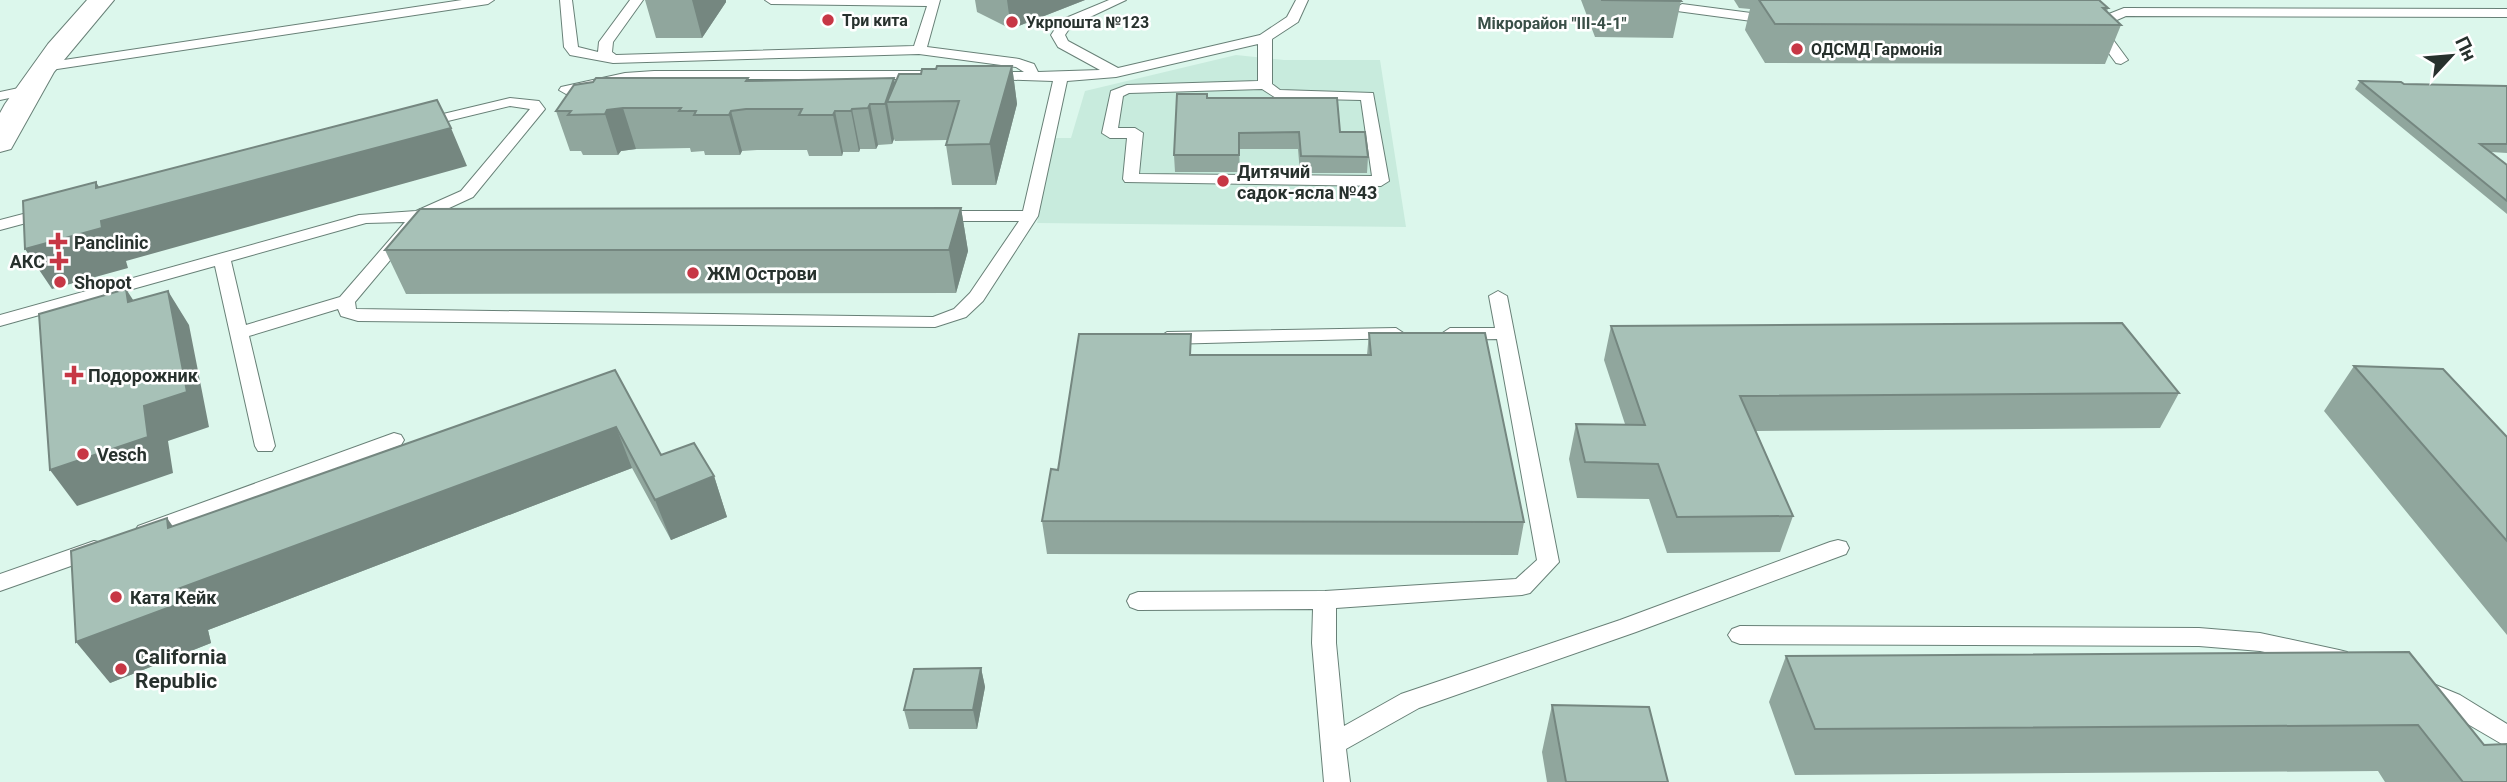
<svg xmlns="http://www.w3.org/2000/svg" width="2507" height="782" viewBox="0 0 2507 782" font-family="Roboto,sans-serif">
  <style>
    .built { fill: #c8ebdd }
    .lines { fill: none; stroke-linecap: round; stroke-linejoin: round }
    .service-casing { stroke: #688077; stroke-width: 2 }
    .tertiary-casing { stroke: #688077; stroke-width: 2 }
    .service { fill: #fff; fill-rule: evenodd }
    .tertiary { fill: #fff; fill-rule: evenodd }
    .wall { fill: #90a69d }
    .shaded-wall { fill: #758780 }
    .building { fill: #a7c1b7; stroke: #758780; stroke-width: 2 }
    .poi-dot { fill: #c73745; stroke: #fff; stroke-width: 2.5 }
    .labels { text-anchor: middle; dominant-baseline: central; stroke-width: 5; stroke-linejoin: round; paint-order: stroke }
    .far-poi-label { font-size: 16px; font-weight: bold; fill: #27312d; stroke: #fff; text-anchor: start }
    .far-neighbourhood-label { font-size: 16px; font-weight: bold; fill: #394f47; stroke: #fff }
    .poi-label { font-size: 18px; font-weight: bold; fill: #27312d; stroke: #fff; text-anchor: start }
    .near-poi-label { font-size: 21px; font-weight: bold; fill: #27312d; stroke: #fff; text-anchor: start }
  </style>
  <rect width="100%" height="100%" fill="#dcf7ec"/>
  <path class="built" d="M1236,55L1284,60H1380L1406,227L1037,223L1055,138H1071L1085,91Z"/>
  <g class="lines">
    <defs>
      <path id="service" d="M462,0H494L488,4L44,71L37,67L44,63Z
        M560,0H572L578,47L598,52L599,42L630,0H643L613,42L612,52L616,55L914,46L927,6L771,4L765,0H940L927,47L1019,59L1034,64L1038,72L1100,70L1058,47L1051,35L1061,20L1109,0H1126L1071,26L1065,35L1068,41L1118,68L1260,35L1287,17L1296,0H1308L1298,22L1272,39V84L1280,90L1373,93L1389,181L1381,186L1125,182L1123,179L1127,138H1110L1102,133L1111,91L1127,85L1258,81V44L1116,77L1067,81L1038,216L983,301L966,317L935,327L358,321L341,316L338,309L249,336L275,446L272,451H258L255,446L215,266L0,326V315L359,215L416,211L461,191L530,109L510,106L423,127L418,126L416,123L418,120L510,98L539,101L545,109L473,197L434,215L433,219L423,221L355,302L356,309L933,317L954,309L970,293L1019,221H936L928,216L936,211H1023L1053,81L989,79L982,75L984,72H1024L1016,67L919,54L613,63L570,55L564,47ZM1262,89L1276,98L1361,100L1372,176L1139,174L1143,133L1135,128H1118L1123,96L1129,93ZM405,222L340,297L246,325L231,261L366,223Z
        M1682,4L1774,16L1781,20L1774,24L1677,11L1676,8Z
        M2124,8L2507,9V17L2126,16L2103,26L2128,60L2121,64L2116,63L2091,29L2081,25Z
        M654,71H924L931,75L924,79H654L625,81L566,94L559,90L561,87L625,73Z
        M28,86L33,87V93L0,100V92Z
        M50,207L56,209L58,212L56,215L0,230V220Z
        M1498,291L1507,296L1559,562L1530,593L1522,595L1336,608V643L1344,726L1401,694L1620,620L1830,542L1838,540L1846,542L1849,548L1846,554L1636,632L1419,708L1346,749L1350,782H1324L1312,643L1313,609L1138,610L1130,607L1127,601L1130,595L1138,592L1325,591L1516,579L1537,560L1497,339L1450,340L1441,334L1450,328H1495L1489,296Z
        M1396,328L1405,334L1402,338L1167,344L1158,338L1167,332Z
        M394,433L401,435L404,440L401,445L154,536L146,539L138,536L135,531L138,526Z
        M94,541L102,543L105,549L102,555L0,591V574Z
        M1740,626L2199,628L2260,633L2339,650L2347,652L2351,659L2347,666L2339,668L2260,651L2199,646L1740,644L1732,641L1728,635L1732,629Z
        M2426,681L2460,695L2507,724V747L2442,709L2417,698L2414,691L2417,684Z"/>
      <path id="tertiary" d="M87,0H114L54,72L11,149L0,152V113L5,104L48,44Z"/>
    </defs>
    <use href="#service" class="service-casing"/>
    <use href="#tertiary" class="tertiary-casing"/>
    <use href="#service" class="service"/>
    <use href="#tertiary" class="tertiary"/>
  </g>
  <path class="wall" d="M645,0H726V2L702,38H656Z
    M975,0H1085L1011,29L977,12Z
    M1581,0H1680L1681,1L1673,38L1595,37Z
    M1734,0H2099L2108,8L2107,12L2121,25L2105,64L1765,63L1745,30L1750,9L1739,8Z
    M1012,66L1017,104L996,185H952L946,145L947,140L895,141L894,139L892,144L878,145L876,149H860L859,152H843L842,156H809L807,150H757L742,151L740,155H705L704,151L691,152L690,148L636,149L621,151L618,155H583L581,151H570L556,111L749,81L895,82L936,69Z
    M2360,81L2404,84L2507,86V153L2491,152L2507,165V214L2355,89Z
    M1207,98L1340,132L1368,157L1367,173H1300L1298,149H1239L1240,172H1175L1174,155Z
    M961,208L968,251L956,293L406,294L385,250Z
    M1611,326L2179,393L2160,428L1756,431L1793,516L1780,552L1667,553L1649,499L1577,498L1569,459L1576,424H1625L1604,360Z
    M1369,333L1524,522L1518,555L1047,554L1042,521L1192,355H1367Z
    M2354,366L2507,437V635L2324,411Z
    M615,370L661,455L714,476L727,517L671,540L632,468L208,630L211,643L110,683L173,526Z
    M2409,652L2484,745L2507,782H2385L2378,771L1795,775L1769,702L1786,656Z
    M981,668L985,687L977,729H909L904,710Z
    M1552,705L1668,782H1547L1542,752Z"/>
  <path class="shaded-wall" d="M692,0H726V2L702,38Z
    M1007,0H1085L1011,29Z
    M1012,66L1017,104L996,185L990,144Z
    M894,78L899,102H887L894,139L892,144L885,104Z
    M870,104L878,145L876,149L868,108Z
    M623,108L636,149L621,151L618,155L605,114L607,110Z
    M852,109L860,149L859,152L851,111Z
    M731,111L742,151L740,155L729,115Z
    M835,111L843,152L842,156L833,115Z
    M451,128L467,166L126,261L128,268L52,289L25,249L96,188V182L117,217Z
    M961,208L968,251L956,293L949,250Z
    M126,289L148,323L128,302Z
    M168,291L189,325L209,427L168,441L173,473L77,506L50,470L144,406Z
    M616,427L632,468L208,630L211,643L110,683L76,642L178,589Z
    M714,476L727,517L671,540L655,500Z
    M167,518L196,559L168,528Z
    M981,668L985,687L977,729L973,710Z"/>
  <path class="building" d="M1601,0H1680L1681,1Z
    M1759,0H2099L2108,8H2103L2121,25L1775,24Z
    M937,66H1012L990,144L946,145L959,101L887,102L899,74H921L922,69H936Z
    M596,78H748L746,81L894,78L885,104H870L868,108L852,109L851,111H835L833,115H799L802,109H746L731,111L729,115H694L696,111H679L681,108H623L607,110L605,114L568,115L571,111H556L574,85L593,82Z
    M2360,81L2401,82L2404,84L2507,86V144H2480L2507,165V201Z
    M1177,94H1207V98H1337L1340,132H1365L1368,157L1301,156L1299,132L1239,133V155H1174Z
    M437,100L451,128L101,221L102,228L25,249L23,201L96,182V188Z
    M961,208L949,250H385L420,209Z
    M126,289L128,302L168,291L187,392L144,406L148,437L50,470L39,314Z
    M2122,323L2179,393L1740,396L1793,516L1677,517L1658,464L1585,462L1576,424L1645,425L1611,326Z
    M1369,333H1485L1524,522L1042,521L1051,469L1058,470L1079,334H1191L1190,355H1371Z
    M2354,366L2443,369L2507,437V541Z
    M615,370L661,455L694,443L714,476L655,500L616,427L178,589L181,603L76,642L71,551L167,518L168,528Z
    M2409,652L2484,745L2507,744V782H2463L2418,725L1815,729L1786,656Z
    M981,668L973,710H904L914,669Z
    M1552,705L1649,707L1668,782H1566Z"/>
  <g class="poi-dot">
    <circle cx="828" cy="20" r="7"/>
    <circle cx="1012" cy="22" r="7"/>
    <circle cx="1797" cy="49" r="7"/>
    <circle cx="1223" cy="181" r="7"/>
    <path d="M54.5 231.5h7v7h7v7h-7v7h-7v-7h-7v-7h7z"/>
    <path d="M55.5 250.5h7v7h7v7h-7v7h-7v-7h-7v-7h7z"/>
    <circle cx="693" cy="273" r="7"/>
    <circle cx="60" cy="282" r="7"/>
    <path d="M70.5 364.5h7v7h7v7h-7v7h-7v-7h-7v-7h7z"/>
    <circle cx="83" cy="454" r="7"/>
    <circle cx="116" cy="597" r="7"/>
    <circle cx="121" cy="669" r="7"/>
  </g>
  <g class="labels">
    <g class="far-poi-label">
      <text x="842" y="20">Три кита</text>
      <text x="1026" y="22">Укрпошта №123</text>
      <text x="1811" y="49">ОДСМД Гармонія</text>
    </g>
    <g class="far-neighbourhood-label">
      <text x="1552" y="23">Мікрорайон "ІІІ-4-1"</text>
    </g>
    <g class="poi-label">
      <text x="1237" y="171">Дитячий<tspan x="1237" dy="21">садок-ясла №43</tspan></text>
      <text x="74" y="242">Panclinic</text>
      <text x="45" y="261" text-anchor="end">АКС</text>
      <text x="707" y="273">ЖМ Острови</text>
      <text x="74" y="282">Shopot</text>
      <text x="88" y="375">Подорожник</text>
      <text x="97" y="454">Vesch</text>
      <text x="130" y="597">Катя Кейк</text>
    </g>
    <g class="near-poi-label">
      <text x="135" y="657">California<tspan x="135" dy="24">Republic</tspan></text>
    </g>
  </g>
  <g transform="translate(2451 56) rotate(64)" stroke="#ffffff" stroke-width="5" paint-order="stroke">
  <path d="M0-5L12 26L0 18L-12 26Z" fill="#27312d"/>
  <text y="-10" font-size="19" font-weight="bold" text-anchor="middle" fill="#27312d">Пн</text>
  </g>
</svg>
